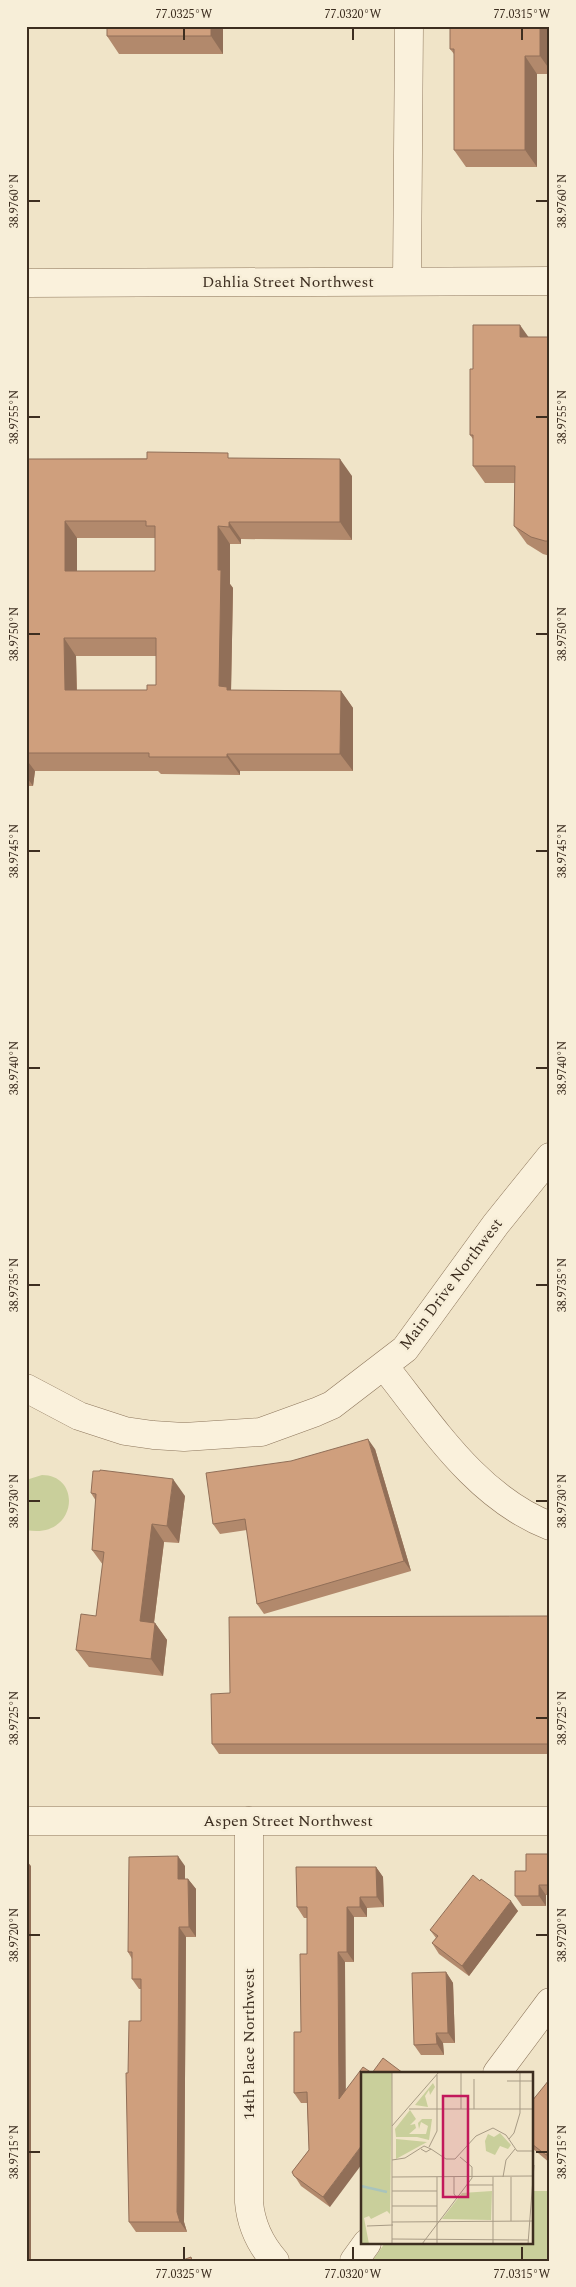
<svg xmlns="http://www.w3.org/2000/svg" width="576" height="2287" viewBox="0 0 576 2287" font-family="Spectral,serif">
  <style>
    .green { fill: #c9cf9b }
    .lines { fill: none; stroke-linecap: round; stroke-linejoin: round }
    .minor-casing { stroke: #8d765c; stroke-width: 29 }
    .tertiary-casing { stroke: #8d765c; stroke-width: 29 }
    .minor { stroke: #faf1dc; stroke-width: 28 }
    .tertiary { stroke: #faf1dc; stroke-width: 28 }
    .wall { fill: #b2896c; fill-rule: evenodd }
    .shaded-wall { fill: #916f58 }
    .building { fill: #cf9f7d; stroke: #916f58; fill-rule: evenodd }
    .ticks { fill: none; stroke: #3d2e20; stroke-width: 2 }
    .labels { text-anchor: middle; dominant-baseline: central; stroke-width: 5; stroke-linejoin: round; paint-order: stroke }
    .street-label { font-size: 16px; fill: #3d2e20; stroke: #f7eed8 }
    .inset-river { fill: none; stroke: #a9c4bc; stroke-width: 2.5 }
    .inset-road { fill: none; stroke: #a89b85; stroke-width: 1 }
    .view { fill: #c2185b; fill-opacity: 0.15; stroke: #c2185b; stroke-width: 2.5 }
    .inset-edge { fill: none; stroke: #3d2e20; stroke-width: 2.5 }
    .neatline { fill: none; stroke: #3d2e20; stroke-width: 2 }
    .ticks-label { font-size: 12px; text-anchor: middle; fill: #3d2e20 }
  </style>
  <rect width="100%" height="100%" fill="#f0e4c8"/>
  <path class="green" d="M42,1475C83,1475 77,1540 26,1530V1480Z
    M532,2191H550V2261H372L385,2243H532Z"/>
  <g class="lines">
    <defs>
      <path id="minor" d="M407,281L409,26
        M26,283L550,281
        M384,1366C432,1426 476,1497 550,1526
        M26,1388L79,1416L125,1431L153,1435L184,1437L261,1432L316,1412L332,1405L405,1349L496,1224L550,1157
        M249,1821V2202C251,2225 260,2244 275,2261
        M497,2073L550,2002
        M354,2261L367,2243"/>
      <path id="tertiary" d="M26,1821H550"/>
    </defs>
    <use href="#minor" class="minor-casing"/>
    <use href="#tertiary" class="tertiary-casing"/>
    <use href="#minor" class="minor"/>
    <use href="#tertiary" class="tertiary"/>
  </g>
  <path class="wall" d="M223,26V54H119L107,36Z
    M550,26V74H537V167H466L454,150V54L450,49Z
    M528,337H550V556L543,554L527,544L514,526L515,483H485L473,466V439L470,435L473,369Z
    M26,458L27,459L232,458L352,476V540L241,539V544H230V584L233,588L231,690L341,691L353,708V771H240V775L161,774L158,771H35L33,786H26ZM77,538H155V571H77ZM76,656H156V685L147,690H77Z
    M375,1449L411,1571L264,1614L257,1604L247,1530L220,1534L213,1524Z
    M91,1493L185,1496L179,1543L164,1542L154,1623H155L167,1640L163,1676L89,1667L76,1650L96,1616L103,1565L92,1550L96,1501Z
    M550,1616V1754H219L212,1744L230,1693Z
    M550,1854V1895H546V1906H522L515,1896L526,1871Z
    M185,1866V1879H188L196,1889V1937H186L184,2222L187,2232H136L129,2222L128,2073L141,2021V1989H139L132,1979V1959L128,1952Z
    M376,1867L383,1877L384,1907L367,1908V1917H354V1962H345L330,2207L301,2186L292,2172L309,2150L307,2103H301L294,2093L301,2032L307,1954V1918H304L297,1907Z
    M480,1881L518,1911L469,1976L439,1954L432,1943L436,1938L430,1930Z
    M446,1972L453,1983L455,2043H443L444,2055H421L414,2045Z
    M550,2081V2163L532,2148V2101Z"/>
  <path class="shaded-wall" d="M211,26H223V54L211,36Z
    M540,26H550V70L540,56Z
    M525,56L537,74V167L525,150Z
    M520,325L532,342L520,337Z
    M340,459L352,476V540L340,522Z
    M65,521L77,538V588L65,571Z
    M229,522L241,539V544L229,527Z
    M218,526L230,544V584L233,588L231,692L219,686Z
    M64,638L76,656L77,707L65,690Z
    M341,691L353,708V771L340,754Z
    M227,754L240,771V775L227,757Z
    M26,759L35,771L33,786L26,776Z
    M368,1439L375,1449L411,1571L404,1561Z
    M173,1479L185,1496L179,1543L167,1526Z
    M152,1524L164,1542L152,1638L140,1621Z
    M155,1623L167,1640L163,1676L151,1659Z
    M178,1856L185,1866V1889L178,1879Z
    M26,1860L31,1866V2261H26Z
    M376,1867L383,1877L384,1907L377,1897Z
    M188,1879L196,1889V1937L189,1927Z
    M539,1885L546,1895V1906L539,1896Z
    M360,1897L367,1908V1917L360,1907Z
    M511,1901L518,1911L469,1976L462,1966Z
    M347,1907L354,1917V1962L347,1952Z
    M179,1927L186,1937L184,2222L187,2232L180,2222L177,2212Z
    M338,1952L345,1962L346,2110L339,2099Z
    M446,1972L453,1983L455,2043L448,2033Z
    M436,2033L443,2043L444,2055L437,2044Z
    M362,2145V2164L330,2207L323,2197Z
    M550,2150V2161L546,2155Z"/>
  <path class="building" d="M107,26H211V36H107Z
    M450,26H540V56H525V150H454V49H450Z
    M473,325H520V337H550V541H545L531,537L514,526L515,466H473V435H470V369H473Z
    M147,452L228,453V458L340,459V522H229V527L218,526V570H221L219,686L227,687V690L341,691L340,754H227V757H149V753H26V459H147ZM65,521H146V526H155V571H65ZM64,638H156V685H147V690H65Z
    M368,1439L404,1561L257,1604L245,1519L213,1524L206,1473L291,1461Z
    M100,1470L173,1479L167,1526L152,1524L140,1621L155,1623L151,1659L76,1650L81,1614L96,1616L104,1552L92,1550L96,1494L91,1493L93,1471H100Z
    M550,1616V1744H212L211,1694L230,1693L229,1617Z
    M526,1854H550V1885H539V1896H515V1871H526Z
    M178,1856V1879H188L189,1927H179L177,2212L180,2222H129L126,2073H128L129,2021H141V1979H132V1952H128L129,1857Z
    M296,1867H376L377,1897H360V1907H347V1952H338L339,2099L363,2067L372,2073H362V2145L323,2197L294,2176L292,2172L309,2150L307,2092L294,2093V2032H301L300,1954H307V1907H297Z
    M473,1875L480,1881L481,1879L511,1901L462,1966L432,1943L438,1936L430,1930Z
    M446,1972L448,2033H436L437,2044L414,2045L412,1973Z
    M383,2058L403,2073H372Z
    M549,2080L550,2081V2150L546,2155L532,2144V2101Z
    M191,2257L192,2261H180Z"/>
  <path class="ticks" d="M184,28V40M353,28V40M522,28V40M28,201H40M536,201H548M28,417H40M536,417H548M28,634H40M536,634H548M28,851H40M536,851H548M28,1068H40M536,1068H548M28,1285H40M536,1285H548M28,1501H40M536,1501H548M28,1718H40M536,1718H548M28,1935H40M536,1935H548M28,2152H40M536,2152H548M184,2247V2260M353,2247V2260M522,2247V2260"/>
  <g class="labels">
    <g class="street-label">
      <text x="288" y="282">Dahlia Street Northwest</text>
      <text transform="translate(451 1284) rotate(-53)">Main Drive Northwest</text>
      <text x="288" y="1821">Aspen Street Northwest</text>
      <text transform="translate(249 2044) rotate(-90)">14th Place Northwest</text>
    </g>
  </g>
  <g transform="translate(361 2072)">
    <rect width="172" height="172" fill="#f0e4c8"/>
    <path d="M0,0H31L29,142L26,139L10,147L8,144L3,146L8,172H0ZM72,11L74,15L69,23L68,18L64,24L67,35L54,33ZM49,38L55,47L49,53L54,52L55,56L48,62H65L67,54L60,50L58,57L57,51L61,47H71L68,68L56,65H35L34,57ZM139,61L150,73L147,77L139,74L134,83L125,79L124,69L127,62L133,65ZM35,67L66,70L35,87ZM131,119L130,148L81,147L101,121Z" fill="#c9cf9b"/>
    <path class="inset-river" d="M0,114L26,120"/>
    <path class="inset-road" d="M100,0V37M113,7V37M146,9H173M48,37H173M31,54L78,0M148,67L153,61L159,41V0M68,75L76,59V3M70,77L85,87H94L115,64L132,56L145,63L156,79H173M31,88L44,86L63,74L70,77L65,80L60,77M31,105L172,104M93,105V122L96,126M132,105V172M142,105L145,88L154,77M106,113H132M31,119H76M31,134H76M150,149V105M31,150L173,149M6,154L32,153M31,167L167,168M8,172H32M31,172V0M61,172L111,106V95L99,85M76,172V105M167,172L173,93"/>
    <path class="view" d="M82,24H107V125H82Z"/>
    <rect width="172" height="172" class="inset-edge"/>
  </g>
  <rect width="576" height="2287" fill="none" stroke="#f7eed8" stroke-width="55"/>
  <rect x="28" y="28" width="520" height="2232" class="neatline"/>
  <g class="ticks-label">
    <text x="184" y="18">77.0325°W</text>
    <text x="353" y="18">77.0320°W</text>
    <text x="522" y="18">77.0315°W</text>
    <text transform="translate(14 201) rotate(-90)" y="4">38.9760°N</text>
    <text transform="translate(562 201) rotate(-90)" y="4">38.9760°N</text>
    <text transform="translate(14 417) rotate(-90)" y="4">38.9755°N</text>
    <text transform="translate(562 417) rotate(-90)" y="4">38.9755°N</text>
    <text transform="translate(14 634) rotate(-90)" y="4">38.9750°N</text>
    <text transform="translate(562 634) rotate(-90)" y="4">38.9750°N</text>
    <text transform="translate(14 851) rotate(-90)" y="4">38.9745°N</text>
    <text transform="translate(562 851) rotate(-90)" y="4">38.9745°N</text>
    <text transform="translate(14 1068) rotate(-90)" y="4">38.9740°N</text>
    <text transform="translate(562 1068) rotate(-90)" y="4">38.9740°N</text>
    <text transform="translate(14 1285) rotate(-90)" y="4">38.9735°N</text>
    <text transform="translate(562 1285) rotate(-90)" y="4">38.9735°N</text>
    <text transform="translate(14 1501) rotate(-90)" y="4">38.9730°N</text>
    <text transform="translate(562 1501) rotate(-90)" y="4">38.9730°N</text>
    <text transform="translate(14 1718) rotate(-90)" y="4">38.9725°N</text>
    <text transform="translate(562 1718) rotate(-90)" y="4">38.9725°N</text>
    <text transform="translate(14 1935) rotate(-90)" y="4">38.9720°N</text>
    <text transform="translate(562 1935) rotate(-90)" y="4">38.9720°N</text>
    <text transform="translate(14 2152) rotate(-90)" y="4">38.9715°N</text>
    <text transform="translate(562 2152) rotate(-90)" y="4">38.9715°N</text>
    <text x="184" y="2278">77.0325°W</text>
    <text x="353" y="2278">77.0320°W</text>
    <text x="522" y="2278">77.0315°W</text>
  </g>
</svg>
